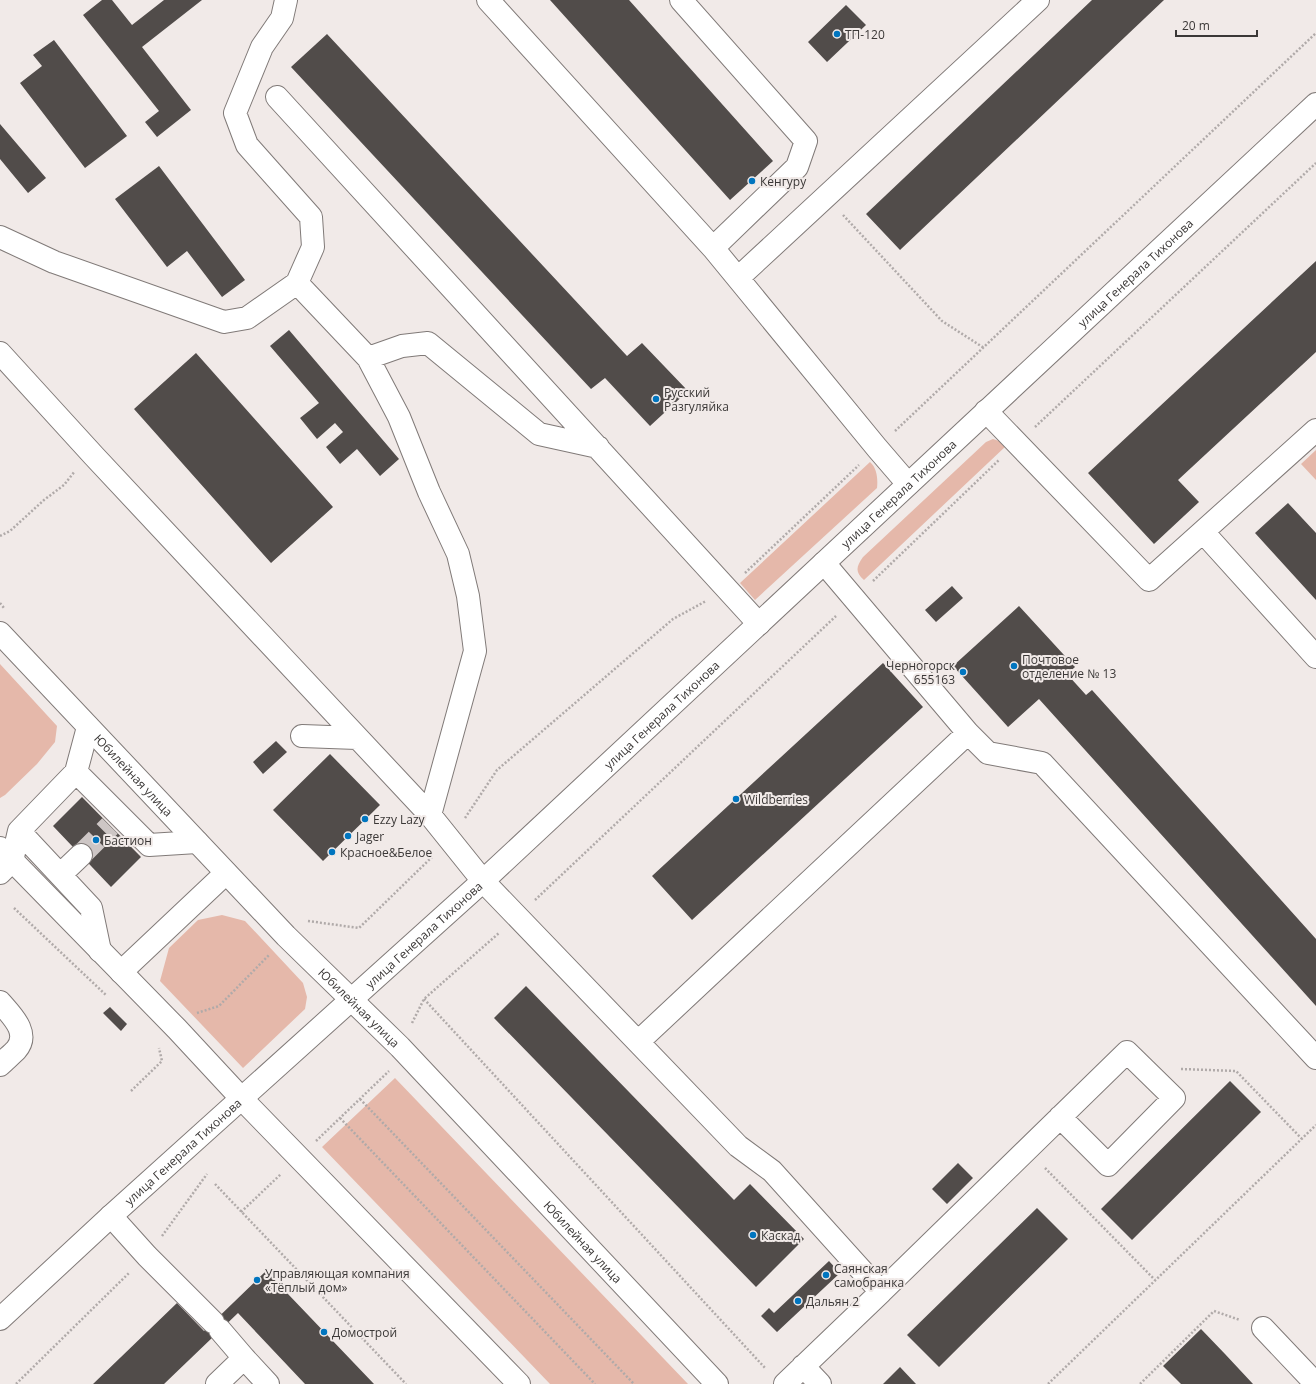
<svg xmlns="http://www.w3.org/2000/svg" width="1316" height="1384" viewBox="0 0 1316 1384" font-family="'Open Sans',sans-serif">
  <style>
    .green { fill: #e5b8aa }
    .building { fill: #514c4a }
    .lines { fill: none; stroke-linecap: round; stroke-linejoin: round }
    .minor-tunnel { stroke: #cdc6c5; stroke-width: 22; stroke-dasharray: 22 11; stroke-linecap: butt }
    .minor-casing { stroke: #807a78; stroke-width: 24 }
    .major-casing { stroke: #807a78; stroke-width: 24 }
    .path { stroke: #b0aaa9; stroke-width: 2.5; stroke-dasharray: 2 2; stroke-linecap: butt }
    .minor { stroke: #fff; stroke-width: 22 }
    .major { stroke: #fff; stroke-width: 22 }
    .poi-dot { fill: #0075bf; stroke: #f1eae8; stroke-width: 1.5 }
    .labels { text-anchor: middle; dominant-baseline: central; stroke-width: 4; stroke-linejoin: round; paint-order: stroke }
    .poi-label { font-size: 12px; fill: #3b3837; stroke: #f1eae8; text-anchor: start }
    .street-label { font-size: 12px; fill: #3b3837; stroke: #f1eae8 }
  </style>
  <rect width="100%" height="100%" fill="#f1eae8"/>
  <path class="green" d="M993,439L999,441L1006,446L864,580C855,572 856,567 863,557L986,442Z
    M1316,450V480L1301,464Z
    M870,462C877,468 878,479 877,488L755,600L740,583Z
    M0,664L57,726L55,742L37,764L5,795L0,798Z
    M222,915L245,921L303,983L307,997L305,1009L243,1068L160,981L169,948L198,920Z
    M395,1078L688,1384H550L322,1147Z"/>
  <path class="building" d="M102,0H112L132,25L164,0H202L142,47L191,110L157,137L145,122L159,111L83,15Z
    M550,0H629L773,161L730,200Z
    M1092,0H1164L900,250L866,214Z
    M846,5L866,25L827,62L808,42Z
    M327,34L627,356L642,343L688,391L650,426L605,378L591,389L291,67Z
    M54,40L127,136L85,168L20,83L42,66L33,55Z
    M0,124L46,178L28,193L0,159Z
    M159,166L245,280L222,297L187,251L167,267L115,199Z
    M1316,261V352L1178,480L1199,502L1154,544L1088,473Z
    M289,330L399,459L380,476L357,449L340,464L326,447L343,432L335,423L317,439L300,418L319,403L270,346Z
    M196,353L333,507L271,563L134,409Z
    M1288,503L1316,533V600L1255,533Z
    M952,586L963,598L936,622L925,610Z
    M1019,606L1075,667L1067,674L1086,695L1092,690L1316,939V1006L1039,699L1008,727L953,666Z
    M883,663L923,707L692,920L652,876Z
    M276,741L287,752L263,774L253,762Z
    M330,754L380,805L323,861L273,810Z
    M82,797L141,857L111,887L53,826Z
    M526,986L734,1200L750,1184L804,1239L756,1287L494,1018Z
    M110,1007L127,1024L121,1031L103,1013Z
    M1230,1081L1261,1112L1132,1240L1101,1209Z
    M958,1163L973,1178L947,1204L932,1189Z
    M1037,1208L1068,1239L939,1367L907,1335Z
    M829,1261L840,1273L777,1332L761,1316L769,1308L774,1313Z
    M266,1271L374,1384H305L238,1313L164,1384H93L177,1303L204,1331Z
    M1201,1329L1225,1354L1253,1384H1181L1163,1366Z
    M900,1367L916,1384H883Z"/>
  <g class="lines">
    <path class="minor-tunnel" d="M81,855L110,826"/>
    <defs>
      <path id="minor" d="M488,0L713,248L877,448L908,484
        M681,0L806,141L797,167L713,248
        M277,97L759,624
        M0,237L54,262L224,322L247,318L297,283L313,247L311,217L247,145L235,113L262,47L282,18L286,0
        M738,278L1038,0
        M297,283L368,358L399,417L429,492L458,554L468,596L475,651L430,815
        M0,353L94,456L430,815L483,881L738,1146L772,1171L881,1292L785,1384
        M368,358L402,346L428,343L539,434L598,447
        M986,411L1149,580L1316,430
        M1203,532L1316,657
        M824,563L968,733L988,753L1042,763L1316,1058
        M302,736L357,738
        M76,772L149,845L197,842
        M19,831L91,908L100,951
        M0,873L12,861L19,831L76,772L88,727
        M60,875L81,855
        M121,972L226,873
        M0,1002C11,1015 31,1033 16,1050C11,1055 5,1060 0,1065
        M638,1042L968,733
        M111,1216L147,1256L213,1322
        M881,1292L1127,1052L1174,1098L1108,1165L1060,1117
        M1263,1328L1316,1384
        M244,1358L268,1384
        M803,1366L820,1384
        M217,1384L244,1358L220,1330"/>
      <g id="major">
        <path id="s1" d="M0,633L286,936L400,1047L717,1384"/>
        <path d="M0,848L177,1029L242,1099L519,1384"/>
        <path id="s2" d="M0,1319L111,1216L483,881L1316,104"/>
      </g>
    </defs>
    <use href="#minor" class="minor-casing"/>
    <use href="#major" class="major-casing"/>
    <path class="path" d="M843,215L942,321L984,348
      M1035,427L1316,163
      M895,431L1316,33
      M0,536L10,531L44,500L64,485L75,471
      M745,573L859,465
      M873,581L999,460
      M0,603L4,608
      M465,818L497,770L673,619L706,601
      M535,900L836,616
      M14,908L107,996
      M308,921L359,928L432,857
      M424,999L766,1369
      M197,1013L219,1006L269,955
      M412,1023L424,999L499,933
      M1181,1069L1236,1071L1302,1139
      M131,1091L162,1061L159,1048
      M360,1099L634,1384
      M340,1118L595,1384
      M316,1141L389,1071
      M1045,1168L1155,1280
      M215,1184L406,1384
      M241,1212L281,1174
      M162,1236L207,1174
      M16,1384L130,1272
      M1048,1384L1316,1125
      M1140,1384L1214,1311L1240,1320"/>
    <use href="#minor" class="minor"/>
    <use href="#major" class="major"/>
  </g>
  <g class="poi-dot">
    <circle cx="837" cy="34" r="4"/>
    <circle cx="752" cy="181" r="4"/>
    <circle cx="656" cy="399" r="4"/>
    <circle cx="1014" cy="666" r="4"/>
    <circle cx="963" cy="672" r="4"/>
    <circle cx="736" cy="799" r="4"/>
    <circle cx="365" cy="819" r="4"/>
    <circle cx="348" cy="836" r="4"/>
    <circle cx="96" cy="840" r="4"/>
    <circle cx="332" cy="852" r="4"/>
    <circle cx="753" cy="1235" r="4"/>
    <circle cx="826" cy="1275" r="4"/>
    <circle cx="257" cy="1280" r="4"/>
    <circle cx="798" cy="1301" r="4"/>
    <circle cx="324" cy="1332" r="4"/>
  </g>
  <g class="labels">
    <g class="poi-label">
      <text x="845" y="34">ТП-120</text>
      <text x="760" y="181">Кенгуру</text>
      <text x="664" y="392">Русский<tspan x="664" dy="14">Разгуляйка</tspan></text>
      <text x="1022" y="659">Почтовое<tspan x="1022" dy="14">отделение № 13</tspan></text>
      <text x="955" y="665" text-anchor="end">Черногорск<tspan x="955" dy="14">655163</tspan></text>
      <text x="744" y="799">Wildberries</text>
      <text x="373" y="819">Ezzy Lazy</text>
      <text x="356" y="836">Jager</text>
      <text x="104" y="840">Бастион</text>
      <text x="340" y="852">Красное&amp;Белое</text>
      <text x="761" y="1235">Каскад</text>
      <text x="834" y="1268">Саянская<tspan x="834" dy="14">самобранка</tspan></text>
      <text x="265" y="1273">Управляющая компания<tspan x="265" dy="14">«Тёплый дом»</tspan></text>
      <text x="806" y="1301">Дальян 2</text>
      <text x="332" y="1332">Домострой</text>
    </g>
    <g class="street-label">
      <text stroke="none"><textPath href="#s2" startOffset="1544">улица Генерала Тихонова</textPath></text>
      <text stroke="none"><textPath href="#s2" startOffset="1220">улица Генерала Тихонова</textPath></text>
      <text stroke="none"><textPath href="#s2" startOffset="896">улица Генерала Тихонова</textPath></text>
      <text stroke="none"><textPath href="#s1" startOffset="195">Юбилейная улица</textPath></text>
      <text stroke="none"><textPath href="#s2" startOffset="572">улица Генерала Тихонова</textPath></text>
      <text stroke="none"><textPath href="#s1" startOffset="519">Юбилейная улица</textPath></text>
      <text stroke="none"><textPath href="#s2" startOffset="248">улица Генерала Тихонова</textPath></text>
      <text stroke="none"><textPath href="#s1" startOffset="843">Юбилейная улица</textPath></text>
    </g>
  </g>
  <path d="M1176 30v6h81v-6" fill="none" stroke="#3b3837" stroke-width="2"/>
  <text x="1182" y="30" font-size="12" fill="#3b3837" stroke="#f1eae8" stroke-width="3" paint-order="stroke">20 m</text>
</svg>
